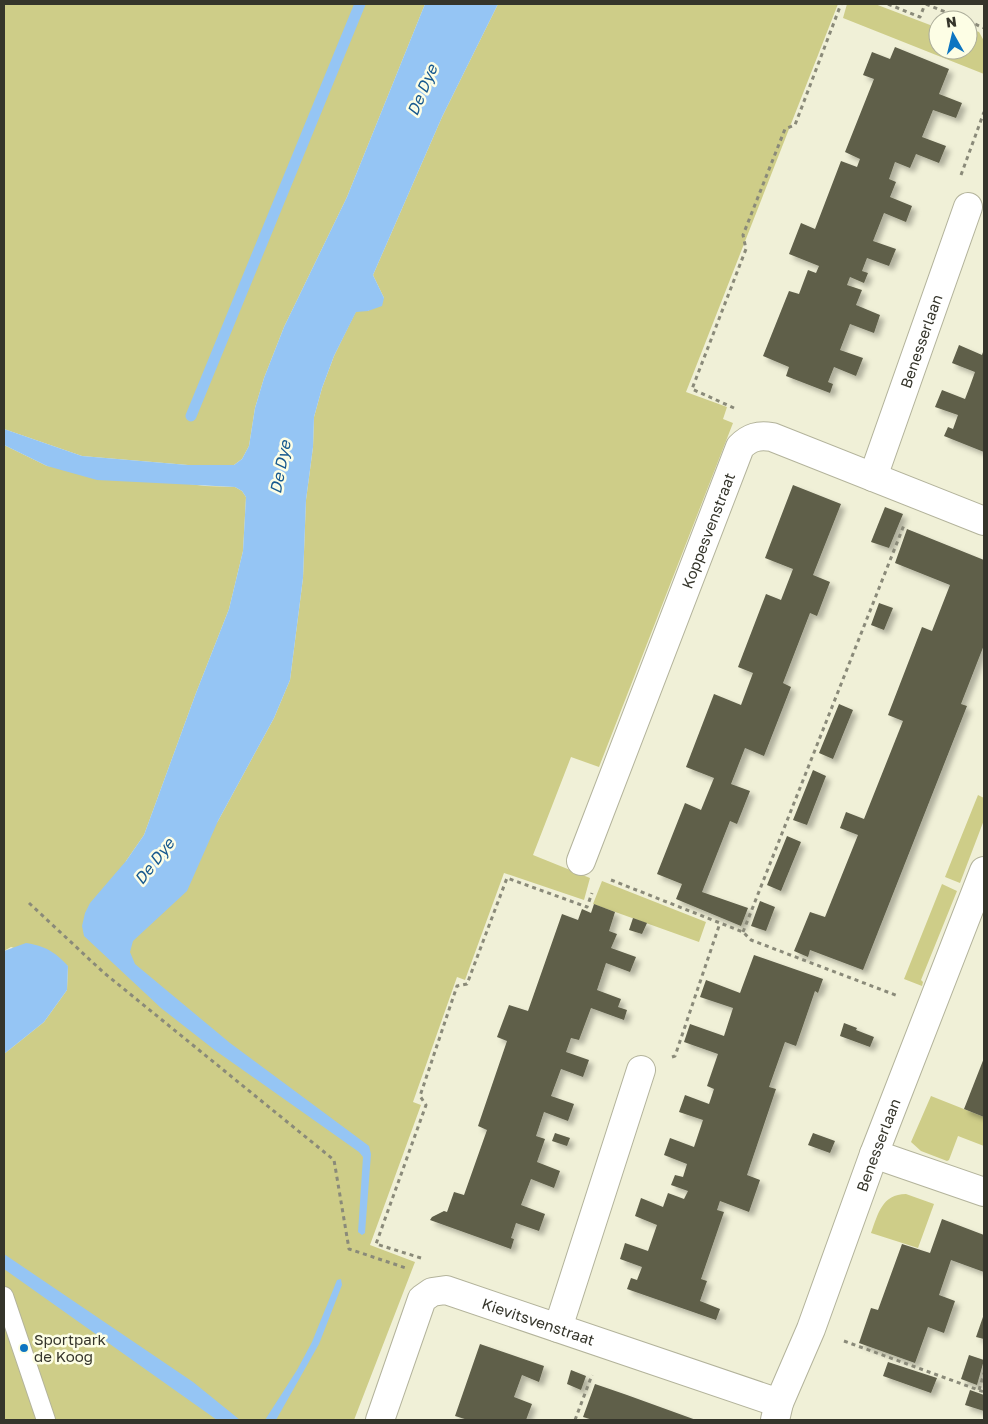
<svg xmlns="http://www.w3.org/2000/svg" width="988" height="1424" viewBox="0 0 988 1424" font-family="'Golos Text',sans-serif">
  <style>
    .green { fill: #cecd88 }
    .water { fill: #95c5f4 }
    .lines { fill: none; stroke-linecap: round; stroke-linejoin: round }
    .stream { stroke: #95c5f4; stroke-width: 11 }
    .building { fill: #5e5e49; filter: url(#shadow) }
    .lane-casing { stroke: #b3b39b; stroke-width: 20 }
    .street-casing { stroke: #b3b39b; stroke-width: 30 }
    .path { stroke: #8a8a79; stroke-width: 3; stroke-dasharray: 4 4; stroke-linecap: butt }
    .lane { stroke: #fff; stroke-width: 18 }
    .street { stroke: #fff; stroke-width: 28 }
    .poi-dot { fill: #0d75c1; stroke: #fdfee5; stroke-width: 2 }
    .labels { text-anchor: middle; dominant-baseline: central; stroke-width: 5; stroke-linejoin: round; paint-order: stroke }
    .street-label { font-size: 15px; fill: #35352b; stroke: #fdfee5 }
    .poi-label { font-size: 15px; fill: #35352b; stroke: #fdfee5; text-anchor: start }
    .water-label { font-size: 16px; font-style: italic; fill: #17598e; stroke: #fdfee5 }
  </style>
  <defs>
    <filter id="shadow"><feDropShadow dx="4.5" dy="4.5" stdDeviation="2.5" flood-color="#0004"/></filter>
  </defs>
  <rect width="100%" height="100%" fill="#f0f0d7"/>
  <path class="green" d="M4,4H425L347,197L284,327L264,378L255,408L249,446L242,459L234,465H188L82,456L4,429Z
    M498,4H838L686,392L727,407L723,419L733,423L599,767L571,757L533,855L590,878L584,900L504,873L465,980L457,977L413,1102L421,1105L370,1245L415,1262L354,1420H4V1054L44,1022L67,990L68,966L11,947L4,951V445L47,466L205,486L235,487L242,491L246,497L243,551L229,609L196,693L144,835L126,861L101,951L112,961L218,821L274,718L290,680L303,578L306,500L313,447L314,417L322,388L334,356L356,311H368L384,298L373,275L442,117Z
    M847,4H875L938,28V50H968V28L979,32L984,41V74L843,18Z
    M978,795L984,798V820L960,883L945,877Z
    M602,881L706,922L699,942L593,904Z
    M942,884L957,891L921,980L923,982L922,986L904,979Z
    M931,1096L984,1117V1146L958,1136L949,1160L947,1161L921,1151L911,1142Z
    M906,1194L934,1204L918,1248L871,1233C878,1214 882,1194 906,1194Z"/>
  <path class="water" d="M425,4H498L442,117L373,275L384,298L382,306L368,311L356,312L334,356L322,388L314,417L313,447L306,500L303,578L290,680L274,718L218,821L187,891L133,941L130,952L135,964L230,1043L369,1146L371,1154L365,1233L362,1235L358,1232L363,1157L359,1152L216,1051L161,1008L84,936L82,926L85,913L90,903L126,861L144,835L196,693L229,609L243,551L246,497L242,491L235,487L97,480L47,466L4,445V429L82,456L188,465H234L242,459L249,446L255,408L264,378L284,327L347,197Z
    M26,943C45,946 54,951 68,966L67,990L44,1022L4,1054V951Z
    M4,1254L193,1382L240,1420H217L4,1269Z
    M341,1279L342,1285L319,1344L276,1420H265L297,1370L312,1342L337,1280Z"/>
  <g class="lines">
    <path class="stream" d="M191,416L360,4"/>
  </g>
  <path class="building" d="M895,47L949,69L939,94L962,103L956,118L933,110L922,137L946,146L939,163L916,154L910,168L895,162L889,179L896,182L890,197L912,206L906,222L884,213L873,241L896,249L889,266L867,258L862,271L868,273L864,283L850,277L847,285L862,290L856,305L880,315L874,333L850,324L840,350L863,358L856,376L834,367L828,382L833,384L830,393L786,376L789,367L763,356L789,291L799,294L808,270L816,273L819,266L789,254L801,223L815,229L841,161L857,167L860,159L845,152L874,79L863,75L872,52L890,59Z
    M959,345L982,355L984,349V452L944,436L948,427L953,429L958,415L935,407L942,390L965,399L970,386L975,372L952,363Z
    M793,485L841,504L813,575L830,582L817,616L810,613L783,683L791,687L764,756L745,748L731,784L750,791L737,824L730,821L702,892L748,908L741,926L676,899L682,884L657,874L685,803L701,810L714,778L686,767L714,694L741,705L753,673L738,667L766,594L781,600L793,569L765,558Z
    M885,507L903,514L889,548L871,542Z
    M907,529L984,560V645L961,704L967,706L863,970L810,950L808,957L794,951L810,912L825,917L858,835L840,828L846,812L864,819L903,721L888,715L922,627L932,631L950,585L895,563Z
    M879,603L893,608L884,630L871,625Z
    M839,704L853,710L833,759L819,753Z
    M813,770L826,776L807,825L793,820Z
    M787,836L801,842L781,891L767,885Z
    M760,901L775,907L766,931L751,926Z
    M594,904L615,912L609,931L617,934L611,948L636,957L630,972L606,963L597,990L621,999L618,1007L627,1010L624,1020L591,1008L579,1040L571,1038L566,1052L589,1060L583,1077L561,1069L551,1096L574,1104L568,1121L544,1112L536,1136L545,1139L537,1162L560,1171L554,1188L531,1179L521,1205L545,1214L539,1231L516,1223L511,1238L514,1239L511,1249L430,1220L432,1217L444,1211L447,1212L454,1192L464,1195L487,1130L478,1126L507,1041L497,1037L509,1005L528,1011L562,914L578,920L582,909L591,913Z
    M633,918L647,923L642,934L629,930Z
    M754,955L823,979L818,993L815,991L796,1046L785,1042L769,1087L776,1089L747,1175L760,1180L749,1212L720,1201L717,1210L724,1212L701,1279L707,1281L700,1301L720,1309L716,1320L627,1289L631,1278L637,1280L642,1267L620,1259L625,1243L648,1251L657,1225L635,1216L641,1198L663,1207L668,1193L684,1199L688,1191L671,1185L675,1175L683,1177L687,1164L664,1155L670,1138L694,1147L703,1120L679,1112L685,1095L709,1104L714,1089L707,1086L718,1054L684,1042L690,1024L724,1036L733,1008L700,997L706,980L740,993Z
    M844,1023L857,1028L856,1030L874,1037L870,1047L840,1036Z
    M984,1058V1117L964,1109Z
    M555,1133L570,1138L567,1146L552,1141Z
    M813,1133L835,1141L830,1153L808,1145Z
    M942,1219L984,1235V1272L951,1260L939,1295L955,1301L944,1333L928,1327L915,1363L859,1343L871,1308L878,1310L902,1244L930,1253Z
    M984,1314V1339L976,1337Z
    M480,1344L544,1366L539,1382L522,1375L514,1397L532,1404L526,1420H468L455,1416Z
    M969,1355L984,1360L977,1385L961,1379Z
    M888,1362L937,1378L931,1393L883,1376Z
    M571,1370L586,1376L581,1390L567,1384Z
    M595,1384L627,1395L696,1420H593L583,1417Z
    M970,1390L984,1395V1411L965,1405Z"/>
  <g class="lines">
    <defs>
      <path id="lane" d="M4,1296L46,1420"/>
      <g id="street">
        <path id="s1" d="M873,477L968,207"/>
        <path id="s2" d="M581,861L740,447C750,437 758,435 772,437L984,521"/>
        <path d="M874,1154L984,1192"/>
        <path d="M558,1328L641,1070"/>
        <path id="s3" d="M380,1420L422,1299L432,1292L446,1290L779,1403"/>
        <path id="s4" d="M775,1420L779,1403L811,1329L874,1154L984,871"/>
      </g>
    </defs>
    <use href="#lane" class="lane-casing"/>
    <use href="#street" class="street-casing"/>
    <path class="path" d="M888,4L920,17L925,4
      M926,4L965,20
      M968,21L984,28
      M961,175L984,112
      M734,408L692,389L746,249L743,235L785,129L795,125L841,4
      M611,880L743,932L751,940L898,996
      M29,903L103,972L334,1160L349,1249L406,1268
      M743,932L904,525
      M672,1057L675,1056L720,923
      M421,1258L376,1244L426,1105L420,1096L457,986L467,984L507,878L587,907L592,893
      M844,1341L984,1392
      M979,1390L984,1373
      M575,1420L592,1375"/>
    <use href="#lane" class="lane"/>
    <use href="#street" class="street"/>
  </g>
  <circle class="poi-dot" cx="24" cy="1348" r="5"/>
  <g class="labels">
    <g class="street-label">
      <text stroke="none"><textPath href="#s1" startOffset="144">Benesserlaan</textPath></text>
      <text stroke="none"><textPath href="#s2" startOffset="354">Koppesvenstraat</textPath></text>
      <text stroke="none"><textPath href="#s4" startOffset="294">Benesserlaan</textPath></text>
      <text stroke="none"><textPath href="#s3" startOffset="252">Kievitsvenstraat</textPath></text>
    </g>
    <g class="poi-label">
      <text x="34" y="1339">Sportpark<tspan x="34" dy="17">de Koog</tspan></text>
    </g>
    <g class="water-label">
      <text transform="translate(422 90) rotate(-67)">De Dye</text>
      <text transform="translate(280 467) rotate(-79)">De Dye</text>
      <text transform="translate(154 861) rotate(-52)">De Dye</text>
    </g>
  </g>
  <rect width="988" height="1424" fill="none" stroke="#35352b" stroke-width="10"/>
  <g transform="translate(953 35) rotate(352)"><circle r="24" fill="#fdfee5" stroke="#adae9b"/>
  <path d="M0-4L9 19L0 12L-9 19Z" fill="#0d75c1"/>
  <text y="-8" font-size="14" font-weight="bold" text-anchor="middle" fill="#35352b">N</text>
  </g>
</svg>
